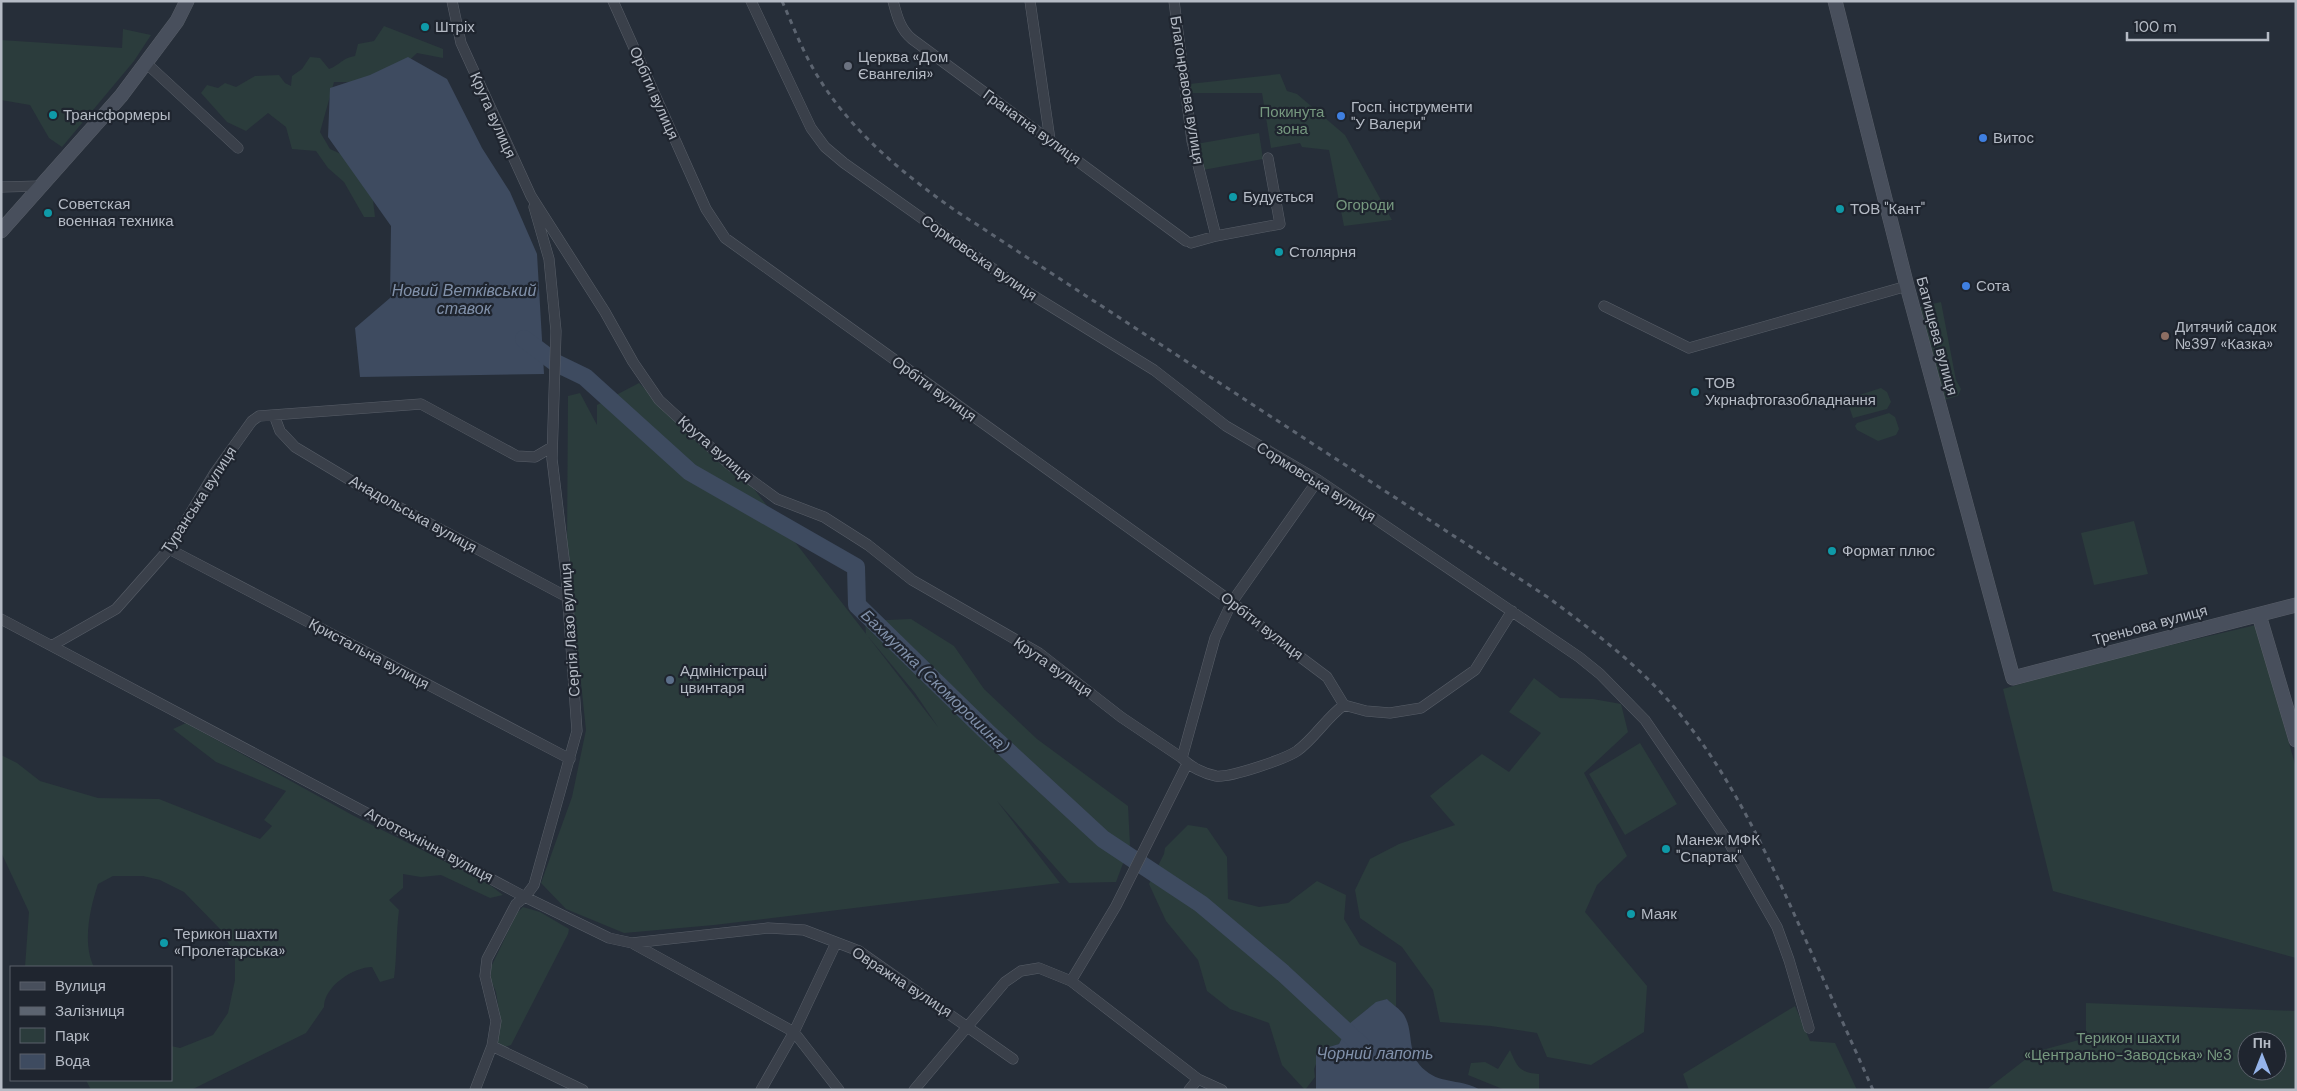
<svg xmlns="http://www.w3.org/2000/svg" width="2297" height="1091" viewBox="0 0 2297 1091" font-family="'DM Sans',sans-serif">
  <style>
    .green { fill: #2b3c3c; fill-rule: evenodd }
    .water { fill: #3e4b60 }
    .lines { fill: none; stroke-linecap: round; stroke-linejoin: round }
    .river { stroke: #3e4b60; stroke-width: 18 }
    .street-casing { stroke: #585e68; stroke-width: 11 }
    .secondary-casing { stroke: #585e68; stroke-width: 15 }
    .street { stroke: #3a404a; stroke-width: 10 }
    .secondary { stroke: #484f5c; stroke-width: 14 }
    .rail { stroke: #5c6470; stroke-width: 3; stroke-dasharray: 5 5; stroke-linecap: butt }
    .culture-dot { fill: #0f9aa8; stroke: #1f252f; stroke-width: 2 }
    .worship-dot { fill: #6b7280; stroke: #1f252f; stroke-width: 2 }
    .shop-dot { fill: #3f7fe0; stroke: #1f252f; stroke-width: 2 }
    .education-dot { fill: #8d6e63; stroke: #1f252f; stroke-width: 2 }
    .service-dot { fill: #5c6f8a; stroke: #1f252f; stroke-width: 2 }
    .labels { text-anchor: middle; dominant-baseline: central; stroke-width: 4.5; stroke-linejoin: round; paint-order: stroke }
    .poi-label { font-size: 15px; fill: #b5bbc5; stroke: #1f252f; text-anchor: start }
    .street-label { font-size: 15px; fill: #b5bbc5; stroke: #1f252f }
    .park-label { font-size: 15px; fill: #76987f; stroke: #1f252f }
    .water-label { font-size: 16px; font-style: italic; fill: #8191aa; stroke: #1f252f }
  </style>
  <rect width="100%" height="100%" fill="#262e39"/>
  <path class="green" d="M384,26L443,49V58L417,53L401,68L362,82H334L320,132L330,149L352,159L367,179L373,200L375,217H364L344,182L328,168L316,151L292,149L286,127L268,113L246,131L227,122L201,93L207,85L218,88L225,83L236,87L255,76L279,75L285,83L291,86L292,76L302,69L310,57L320,58L329,69C340,65 342,58 355,56L358,44L374,41Z
    M123,29L151,35L134,61L62,147L49,138L30,105L1,100V40L122,48Z
    M1280,74L1287,91L1297,94L1345,135L1392,220L1344,226L1329,150L1302,147L1300,143L1271,148L1262,93H1190L1189,84Z
    M1259,133L1263,159L1203,170L1196,144Z
    M1941,302L1956,380L1961,389L1958,396L1944,400L1917,313L1920,307Z
    M639,383L707,451L754,489L938,727L915,693L866,634L865,621L911,619L954,646L984,689L1037,739L1128,806L1130,845L1116,882L1069,883L997,801L1060,883L714,925L624,933L566,909L541,883L572,797L586,730L567,550L568,396L580,393L597,425V405Z
    M1881,388L1887,392L1891,402L1887,409L1853,418L1849,406L1853,397Z
    M1889,413L1895,417L1899,429L1896,435L1878,441L1857,430L1855,426L1857,423Z
    M2134,521L2148,574L2094,585L2081,533Z
    M2256,625L2296,768V958L2053,891L2003,689L2082,666Z
    M1534,678L1560,698L1593,699L1621,704L1628,732L1584,773L1627,856L1597,885L1585,912L1647,986L1644,1032L1591,1065L1547,1057L1537,1033L1491,1026L1440,1022L1433,990L1402,947L1360,918L1355,890L1370,859L1399,844L1455,825L1430,796L1482,754L1509,772L1541,733L1509,712Z
    M186,723L354,816L486,882L503,895L490,898L441,875L421,877L403,874V888L389,900L399,910C396,933 397,955 394,978L380,982L372,967C354,967 324,986 324,1007L306,1033L191,1090H91L86,1080H171V1046L180,1048L213,1035L228,1013L235,980V954L220,929L184,892L160,880L143,876H113L98,884C90,908 82,944 94,967H25L29,912L1,852V755L17,763L40,781L98,798L159,799L260,839L272,826L264,820L286,791L216,762L173,729Z
    M1640,743L1677,804L1625,835L1589,774Z
    M1188,825L1207,828L1227,857L1228,899L1259,907L1288,903L1317,881L1346,895L1344,919L1360,945L1396,963V1009L1387,999C1366,1005 1349,1025 1339,1044L1322,1049L1314,1069L1315,1077L1305,1090L1282,1065L1269,1023L1230,1009L1207,991L1198,960L1166,921L1149,884L1164,854L1165,848Z
    M523,907L540,912L569,929L568,934L511,1045L505,1047L496,1043L500,1017L496,992L491,980V967L517,913Z
    M2086,1003L2296,1011V1090H1986L2035,1052L2086,1038ZM2247,1041H2277V1071H2247Z
    M1795,1006L1810,1041L1835,1043L1857,1090H1689L1683,1074Z
    M1510,1050C1517,1067 1520,1073 1539,1074V1090H1505L1468,1075L1471,1063L1485,1062L1498,1069Z"/>
  <path class="water" d="M408,57L447,79L482,148L510,192L537,254L544,374L360,377L355,328L390,298L391,226L328,137L330,88L370,75Z
    M1387,999C1392,1004 1400,1009 1404,1015C1415,1033 1405,1055 1426,1071C1441,1084 1463,1079 1480,1090H1316V1055L1322,1049L1339,1044L1349,1024L1376,1002Z"/>
  <g class="lines">
    <path class="river" d="M524,339L556,363L585,377L690,472L856,567L857,605L986,731L1103,839L1201,904L1283,973L1363,1047"/>
    <defs>
      <path id="street" d="M452,1L461,43L531,196L605,312L633,362L659,400L729,464L777,499L824,517L868,545L912,580L1039,653L1121,717L1182,758C1190,767 1205,774 1216,776C1230,778 1285,759 1297,751C1315,738 1326,718 1344,705L1366,711L1390,713L1421,708L1475,670L1512,611
        M613,1L706,209L725,238L1232,602L1271,635L1327,677L1344,705
        M751,1L811,128L825,147L844,163L1016,285L1154,370L1226,426L1318,480L1579,657L1600,674L1645,720L1728,841L1777,927L1789,960L1809,1028
        M893,1C897,16 900,29 912,39L1186,241
        M1030,1L1050,140
        M1174,1L1192,141L1216,236L1191,243
        M146,63L238,148
        M1,187L41,186
        M1216,236L1280,224L1268,158
        M1604,306L1689,348L1907,286
        M274,415L280,431L295,447L365,489L567,597
        M169,549L570,759
        M1,619L525,897L609,938L632,943L794,1032L839,1090
        M53,645L116,609L169,549L214,474L252,421L259,416L421,404L517,456L535,457L552,447
        M1182,758L1215,638L1232,602L1318,480
        M632,943L768,928L804,930L859,951L1013,1059
        M1071,981L1116,906L1187,764
        M492,1046L583,1090
        M475,1090L492,1046L496,1021L485,976L487,959L516,904L525,897L534,885L577,731L566,575L552,459L556,331L549,259L534,207
        M761,1090L794,1032L836,943
        M914,1090L1005,982L1021,971L1039,968L1071,981L1198,1079L1222,1090
        M1189,1090L1198,1079"/>
      <path id="secondary" d="M1835,1L1907,286L2013,678L2296,605
        M1,231L121,96L177,21L187,1
        M2259,615L2296,740"/>
    </defs>
    <use href="#street" class="street-casing"/>
    <use href="#secondary" class="secondary-casing"/>
    <use href="#street" class="street"/>
    <use href="#secondary" class="secondary"/>
    <path class="rail" d="M782,1C791,21 799,42 809,61C842,124 899,171 956,211L1549,598C1590,629 1632,660 1667,699C1726,765 1764,847 1800,927C1824,981 1849,1036 1873,1090"/>
  </g>
  <g class="culture-dot">
    <circle cx="425" cy="27" r="5"/>
    <circle cx="53" cy="115" r="5"/>
    <circle cx="1233" cy="197" r="5"/>
    <circle cx="1840" cy="209" r="5"/>
    <circle cx="48" cy="213" r="5"/>
    <circle cx="1279" cy="252" r="5"/>
    <circle cx="1695" cy="392" r="5"/>
    <circle cx="1832" cy="551" r="5"/>
    <circle cx="1666" cy="849" r="5"/>
    <circle cx="1631" cy="914" r="5"/>
    <circle cx="164" cy="943" r="5"/>
  </g>
  <circle class="worship-dot" cx="848" cy="66" r="5"/>
  <g class="shop-dot">
    <circle cx="1341" cy="116" r="5"/>
    <circle cx="1983" cy="138" r="5"/>
    <circle cx="1966" cy="286" r="5"/>
  </g>
  <circle class="education-dot" cx="2165" cy="336" r="5"/>
  <circle class="service-dot" cx="670" cy="680" r="5"/>
  <g class="labels">
    <g class="poi-label">
      <text x="435" y="27">Штріх</text>
      <text x="858" y="57">Церква «Дом<tspan x="858" dy="17">Євангелія»</tspan></text>
      <text x="1351" y="107">Госп. інструменти<tspan x="1351" dy="17">"У Валери"</tspan></text>
      <text x="63" y="115">Трансформеры</text>
      <text x="1993" y="138">Витос</text>
      <text x="1243" y="197">Будується</text>
      <text x="58" y="204">Советская<tspan x="58" dy="17">военная техника</tspan></text>
      <text x="1850" y="209">ТОВ "Кант"</text>
      <text x="1289" y="252">Столярня</text>
      <text x="1976" y="286">Сота</text>
      <text x="2175" y="327">Дитячий садок<tspan x="2175" dy="17">№397 «Казка»</tspan></text>
      <text x="1705" y="383">ТОВ<tspan x="1705" dy="17">Укрнафтогазобладнання</tspan></text>
      <text x="1842" y="551">Формат плюс</text>
      <text x="680" y="671">Адміністраці<tspan x="680" dy="17">цвинтаря</tspan></text>
      <text x="1676" y="840">Манеж МФК<tspan x="1676" dy="17">"Спартак"</tspan></text>
      <text x="1641" y="914">Маяк</text>
      <text x="174" y="934">Терикон шахти<tspan x="174" dy="17">«Пролетарська»</tspan></text>
    </g>
    <g class="street-label">
      <text transform="translate(1187 90) rotate(81)">Благонравова вулиця</text>
      <text transform="translate(654 93) rotate(66)">Орбіти вулиця</text>
      <text transform="translate(493 115) rotate(66)">Крута вулиця</text>
      <text transform="translate(1032 127) rotate(36)">Гранатна вулиця</text>
      <text transform="translate(979 258) rotate(35)">Сормовська вулиця</text>
      <text transform="translate(1937 336) rotate(75)">Батищева вулиця</text>
      <text transform="translate(934 389) rotate(36)">Орбіти вулиця</text>
      <text transform="translate(715 449) rotate(41)">Крута вулиця</text>
      <text transform="translate(1316 482) rotate(32)">Сормовська вулиця</text>
      <text transform="translate(199 500) rotate(-57)">Туранська вулиця</text>
      <text transform="translate(413 514) rotate(29)">Анадольська вулиця</text>
      <text transform="translate(2150 625) rotate(-15)">Треньова вулиця</text>
      <text transform="translate(1262 626) rotate(38)">Орбіти вулиця</text>
      <text transform="translate(570 630) rotate(-94)">Сергія Лазо вулиця</text>
      <text transform="translate(369 654) rotate(28)">Кристальна вулиця</text>
      <text transform="translate(1053 667) rotate(35)">Крута вулиця</text>
      <text transform="translate(429 845) rotate(28)">Агротехнічна вулиця</text>
      <text transform="translate(902 982) rotate(33)">Овражна вулиця</text>
    </g>
    <g class="park-label">
      <text x="1292" y="112">Покинута<tspan x="1292" dy="17">зона</tspan></text>
      <text x="1365" y="205">Огороди</text>
      <text x="2128" y="1038">Терикон шахти<tspan x="2128" dy="17">«Центрально-Заводська» №3</tspan></text>
    </g>
    <g class="water-label">
      <text x="464" y="290">Новий Ветківський<tspan x="464" dy="18">ставок</tspan></text>
      <text transform="translate(935 681) rotate(44)">Бахмутка (Скоморошина)</text>
      <text x="1375" y="1053">Чорний лапоть</text>
    </g>
  </g>
  <rect width="2297" height="1091" fill="none" stroke="#b5bbc5" stroke-width="5"/>
  <rect x="10" y="966" width="162" height="115" fill="#1f252f" stroke="#5b616b"/>
  <rect x="20" y="982" width="25" height="8" fill="#484f5c" stroke="#5b616b"/>
  <text x="55" y="991" font-size="15" fill="#b5bbc5">Вулиця</text>
  <rect x="20" y="1007" width="25" height="8" fill="#5c6470" stroke="#5b616b"/>
  <text x="55" y="1016" font-size="15" fill="#b5bbc5">Залізниця</text>
  <rect x="20" y="1028" width="25" height="15" fill="#2b3c3c" stroke="#5b616b"/>
  <text x="55" y="1041" font-size="15" fill="#b5bbc5">Парк</text>
  <rect x="20" y="1054" width="25" height="15" fill="#3e4b60" stroke="#5b616b"/>
  <text x="55" y="1066" font-size="15" fill="#b5bbc5">Вода</text>
  <g transform="translate(2262 1056)"><circle r="24" fill="#1f252f" stroke="#5b616b"/>
  <path d="M0-4L9 19L0 12L-9 19Z" fill="#95b4ea"/>
  <text y="-8" font-size="14" font-weight="bold" text-anchor="middle" fill="#b5bbc5">Пн</text>
  </g>
  <path d="M2127 32v8h141v-8" fill="none" stroke="#b5bbc5" stroke-width="2.5"/>
  <text x="2134" y="32" font-size="15" fill="#b5bbc5" stroke="#1f252f" stroke-width="4" paint-order="stroke">100 m</text>
</svg>
